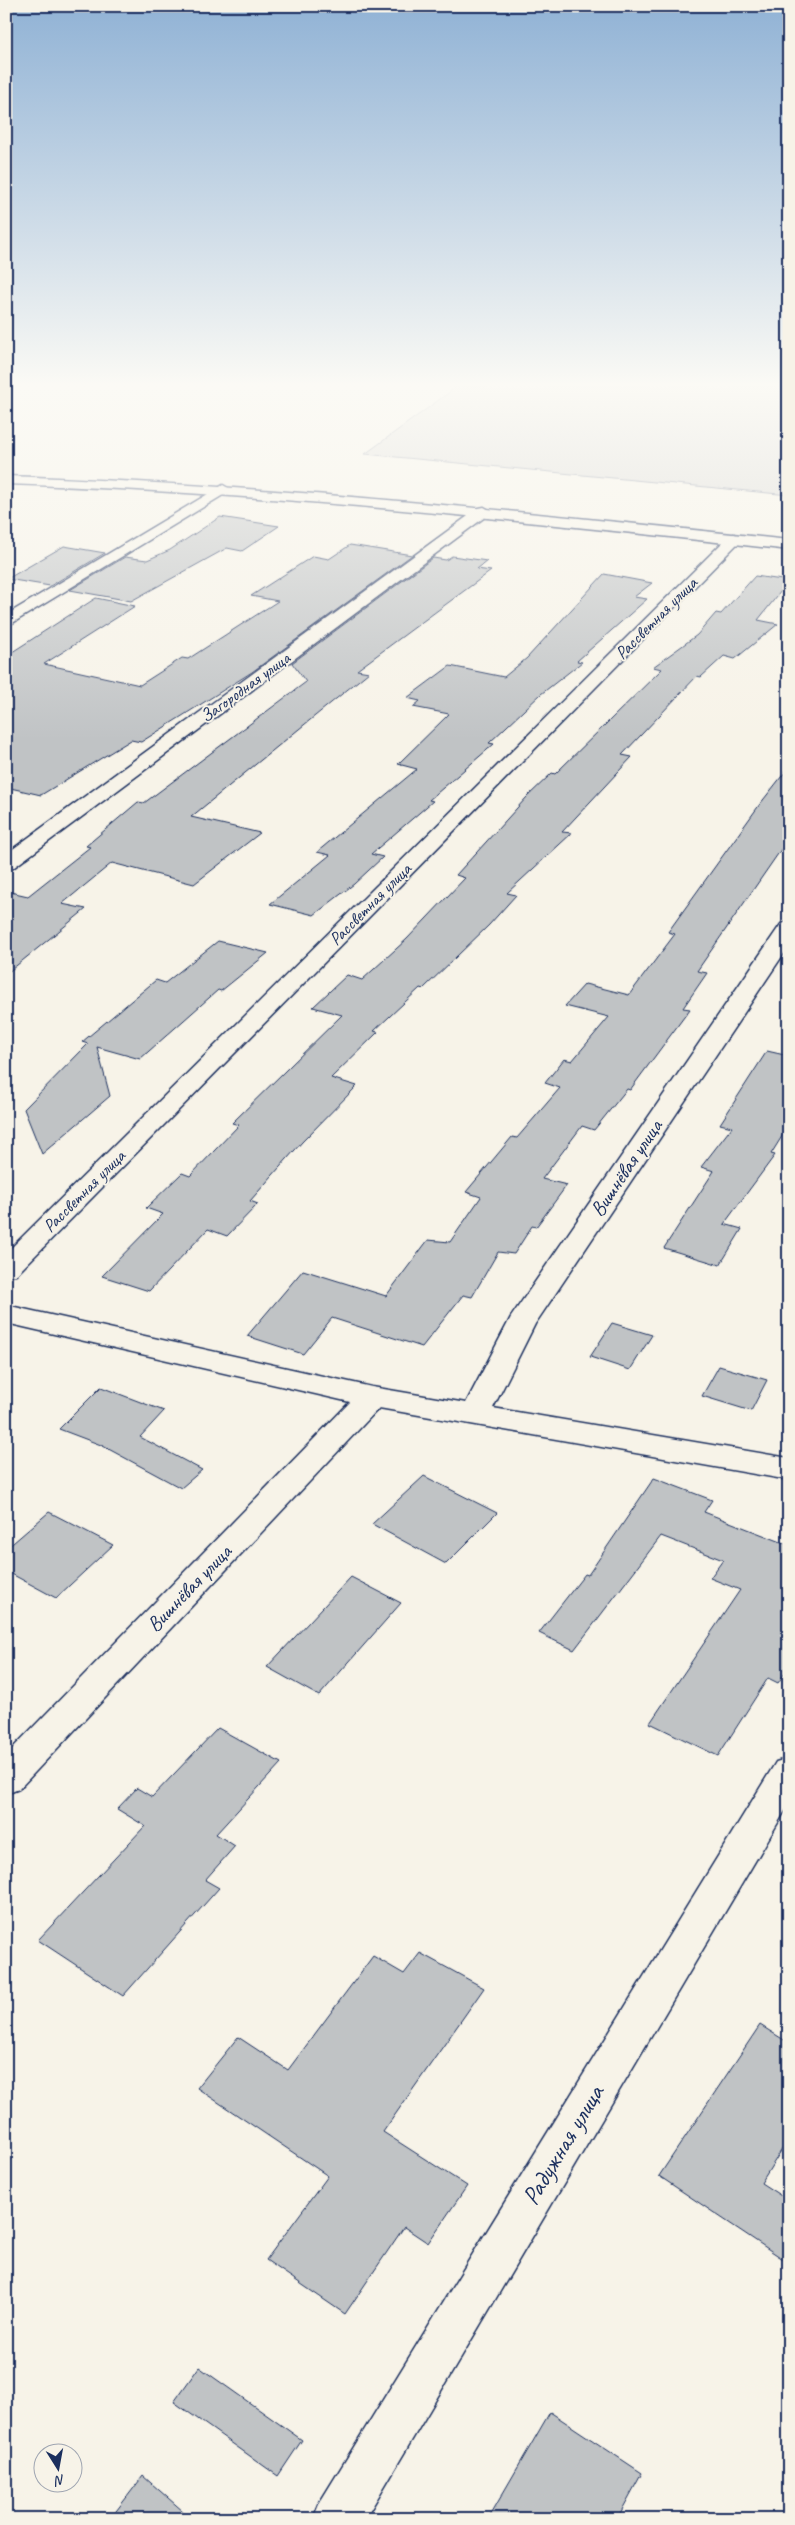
<svg xmlns="http://www.w3.org/2000/svg" width="795" height="2525" viewBox="0 0 795 2525" font-family="Caveat,sans-serif">
  <style>
    .green { fill: #d7d6d4; stroke: #798299 }
    .building { fill: #c0c3c5; stroke: #1b2f5e }
    .lines { fill: none; stroke-linecap: round; stroke-linejoin: round }
    .minor-casing { stroke: #1b2f5e; stroke-width: 3 }
    .major-casing { stroke: #1b2f5e; stroke-width: 3 }
    .minor { fill: #f7f3e8; fill-rule: evenodd }
    .major { fill: #f7f3e8; fill-rule: evenodd }
    .labels { text-anchor: middle; dominant-baseline: central; stroke-width: 4; stroke-linejoin: round; paint-order: stroke }
    .far-street-label { font-size: 18px; fill: #1b2f5e; stroke: #f7f3e8 }
    .street-label { font-size: 21px; fill: #1b2f5e; stroke: #f7f3e8 }
    .near-street-label { font-size: 25px; fill: #1b2f5e; stroke: #f7f3e8 }
  </style>
  <rect width="100%" height="100%" fill="#f7f3e8"/>
  <filter id="ink" filterUnits="userSpaceOnUse"><feTurbulence type="fractalNoise" baseFrequency=".02" numOctaves="2"/><feDisplacementMap in="SourceGraphic" scale="10" xChannelSelector="R" yChannelSelector="G"/><feConvolveMatrix kernelMatrix="1 2 1 2 8 2 1 2 1" color-interpolation-filters="sRGB"/></filter>
  <g filter="url(#ink)">
    <path class="green" d="M458,386H789V495L365,454Z"/>
    <path class="building" d="M220,517L279,526L242,551L227,548L131,601L70,590L125,557L147,560L170,550Z
      M350,545L412,555L252,672L141,742L131,740L41,795L6,787V656L96,598L135,606L44,664L140,685L182,658L188,659L278,601L251,596L313,556L329,559Z
      M64,546L105,553L50,586L7,579Z
      M452,556L487,561L477,569L491,571L357,670L369,672L191,817L260,833L194,884L112,863L62,904L86,909L6,974V891L28,896L90,847L86,846L138,802L144,803L306,682L292,663L433,558L446,560Z
      M604,574L652,583L634,597L647,599L577,661L582,662L541,694L489,743L494,744L429,800L433,801L371,854L383,857L354,884L314,915L270,904L330,855L317,852L417,769L398,764L449,714L413,707L420,701L407,698L450,666L504,677L527,658Z
      M755,576L789,581L758,620L778,624L735,659L724,656L701,677L697,676L622,755L632,757L562,832L572,833L507,893L516,895L489,925L423,989L420,988L374,1031L378,1032L331,1078L357,1086L302,1142L250,1201L258,1204L227,1236L208,1229L149,1291L102,1276L163,1214L146,1208L182,1173L190,1176L239,1125L232,1123L342,1015L313,1007L347,975L362,980L407,939L465,878L456,875L527,797L552,773L555,774L662,669L653,667L697,635L716,613L721,614Z
      M789,767V838L697,971L707,973L683,1008L690,1009L630,1090L627,1089L594,1130L582,1126L542,1179L567,1185L536,1227L532,1226L514,1254L498,1252L472,1297L463,1295L422,1347L332,1318L303,1354L247,1336L303,1270L386,1296L428,1240L450,1242L481,1197L466,1192L512,1137L517,1138L560,1088L545,1083L564,1059L572,1061L609,1017L565,1006L585,984L629,995L675,934L668,932L760,804Z
      M218,941L268,953L221,991L218,990L140,1059L97,1047L110,1096L42,1154L24,1109L88,1044L82,1042L156,980L165,983Z
      M767,1051L789,1056V1125L771,1154L775,1155L724,1224L742,1229L720,1265L664,1248L714,1171L701,1167L732,1127L720,1124Z
      M612,1323L652,1335L630,1370L590,1357Z
      M719,1366L767,1380L751,1411L702,1396Z
      M101,1387L164,1411L140,1437L202,1470L181,1488L101,1445L59,1429Z
      M424,1476L497,1513L446,1564L372,1524Z
      M654,1478L712,1500L704,1512L789,1545V1667L778,1683L768,1678L718,1756L650,1723L740,1590L710,1578L723,1560L661,1536L574,1650L539,1633L585,1574L588,1575Z
      M49,1512L113,1545L56,1598L6,1571V1549Z
      M351,1577L401,1603L319,1696L267,1667Z
      M218,1728L281,1763L216,1834L235,1846L205,1880L219,1888L123,1996L38,1940L145,1826L117,1809L137,1788L152,1797Z
      M420,1953L484,1988L383,2132L467,2186L428,2243L404,2227L345,2314L266,2260L328,2176L197,2088L238,2037L288,2070L373,1956L404,1974Z
      M760,2025L789,2043V2138L761,2183L789,2201V2263L659,2176Z
      M199,2367L302,2440L278,2476L174,2402Z
      M550,2412L642,2473L617,2519H488Z
      M143,2476L192,2519H110Z"/>
    <g class="lines">
      <defs>
        <path id="minor" d="M223,485L230,489L228,492L6,627V615Z
          M484,507L491,511L489,514L13,868L6,870V854L479,508Z
          M734,534L742,539L739,542L16,1275L6,1277V1253L729,536Z
          M789,922V946L535,1324L493,1408L789,1458V1480L379,1408L19,1789L6,1794V1755L350,1402L6,1323V1305L372,1387L466,1403L511,1317L781,924Z
          M789,1758V1804L365,2519H313L320,2502L776,1762Z"/>
        <path id="major" d="M6,476C268,485 528,512 789,540V550C528,521 268,493 6,484Z"/>
      </defs>
      <use href="#minor" class="minor-casing"/>
      <use href="#major" class="major-casing"/>
      <use href="#minor" class="minor"/>
      <use href="#major" class="major"/>
    </g>
  </g>
  <linearGradient id="sky" x2="0" y2="1"><stop stop-color="#90b2d5"/><stop offset="0.52" stop-color="#fbfaf5"/><stop offset="1" stop-color="#fbfaf5" stop-opacity="0"/></linearGradient>
  <rect width="795" height="740" fill="url(#sky)"/>
  <g class="labels">
    <g class="far-street-label">
      <text transform="translate(656 618) rotate(-45)">Рассветная улица</text>
      <text transform="translate(245 687) rotate(-36)">Загородная улица</text>
      <text transform="translate(370 904) rotate(-45)">Рассветная улица</text>
      <text transform="translate(84 1191) rotate(-45)">Рассветная улица</text>
    </g>
    <g class="street-label">
      <text transform="translate(626 1168) rotate(-56)">Вишнёвая улица</text>
      <text transform="translate(189 1588) rotate(-46)">Вишнёвая улица</text>
    </g>
    <g class="near-street-label">
      <text transform="translate(563 2145) rotate(-59)">Радужная улица</text>
    </g>
  </g>
  <rect width="795" height="2525" fill="none" stroke="#f7f3e8" stroke-width="25"/>
  <rect x="12" y="12" width="770" height="2500" fill="none" stroke="#1b2f5e" stroke-width="2" filter="url(#ink)"/>
  <g transform="translate(58 2468) rotate(169)"><circle r="24" fill="#f7f3e8" stroke="#9fa5b1"/>
  <path d="M0-4L9 19L0 12L-9 19Z" fill="#1b2f5e"/>
  <text y="-8" font-size="14" font-weight="bold" text-anchor="middle" fill="#1b2f5e">N</text>
  </g>
</svg>
